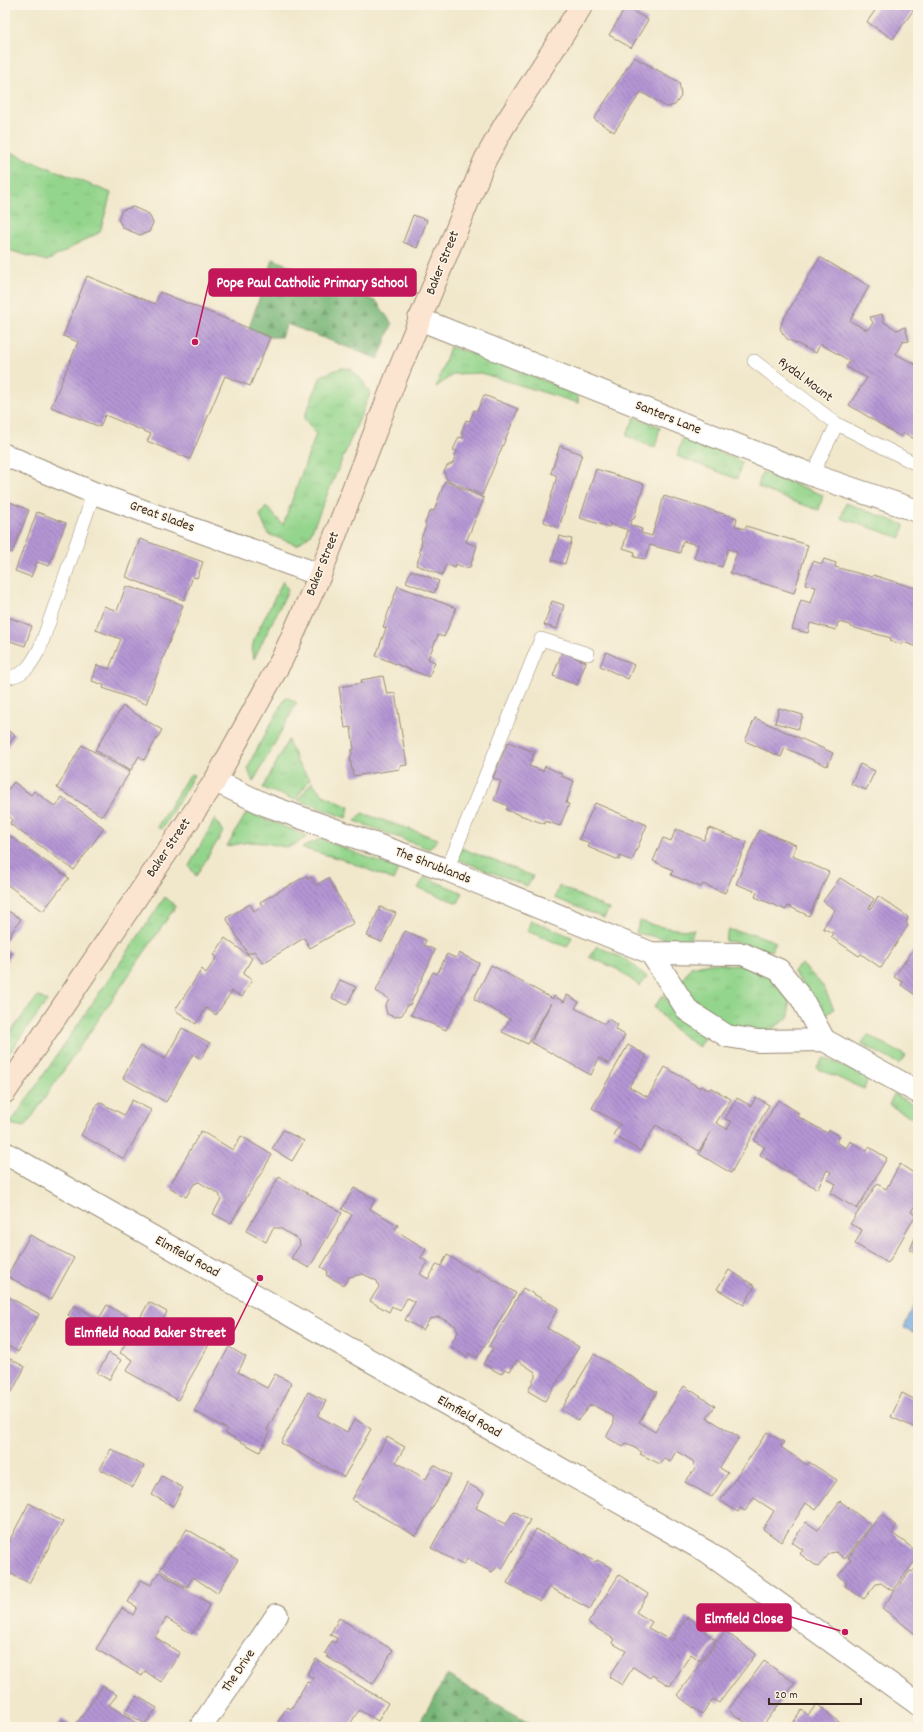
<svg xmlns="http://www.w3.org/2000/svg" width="923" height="1732" viewBox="0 0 923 1732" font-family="Dekko,sans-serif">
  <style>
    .grass { fill: url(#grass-tufts); stroke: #688056 }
    .forest { fill: url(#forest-firs); stroke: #59704b }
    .water { fill: #73a8e0; stroke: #57697f }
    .building { fill: url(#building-back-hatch) }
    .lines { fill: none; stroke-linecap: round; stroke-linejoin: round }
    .lane-casing { stroke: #968975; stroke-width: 14 }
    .street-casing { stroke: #968975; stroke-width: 24 }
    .secondary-casing { stroke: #968975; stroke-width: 24 }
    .lane { stroke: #fff; stroke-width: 13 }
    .street { stroke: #fff; stroke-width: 22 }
    .secondary { stroke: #fce5d0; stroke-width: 22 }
    .labels { text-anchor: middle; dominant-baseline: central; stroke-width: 3; stroke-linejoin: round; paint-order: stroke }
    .street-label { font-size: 14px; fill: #3b2a1e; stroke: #fcf5e5 }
    .leader { fill: none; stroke: #c2185b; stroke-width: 1.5 }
    .callout-dot { fill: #c2185b; stroke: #fcf5e5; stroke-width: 1.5 }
    .callout { fill: #c2185b; stroke: #c2185b; stroke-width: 1.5 }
    .callout-label { font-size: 15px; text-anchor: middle; font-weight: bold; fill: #fff }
  </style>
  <defs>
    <pattern id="grass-tufts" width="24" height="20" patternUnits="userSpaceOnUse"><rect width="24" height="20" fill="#94d58d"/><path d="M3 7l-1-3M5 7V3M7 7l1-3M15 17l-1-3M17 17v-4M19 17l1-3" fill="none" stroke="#80b779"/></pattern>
    <pattern id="forest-firs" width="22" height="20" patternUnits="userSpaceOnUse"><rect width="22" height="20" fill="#77b678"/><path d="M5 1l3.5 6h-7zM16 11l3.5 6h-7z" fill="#639462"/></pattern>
    <pattern id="building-back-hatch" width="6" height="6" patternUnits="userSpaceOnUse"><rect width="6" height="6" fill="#b495d4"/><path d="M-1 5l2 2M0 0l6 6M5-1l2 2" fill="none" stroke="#947aab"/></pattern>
  </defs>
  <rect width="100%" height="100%" fill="#fcf5e5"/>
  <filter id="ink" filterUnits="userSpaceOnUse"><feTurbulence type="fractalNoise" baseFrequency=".025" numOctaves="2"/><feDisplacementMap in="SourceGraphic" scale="8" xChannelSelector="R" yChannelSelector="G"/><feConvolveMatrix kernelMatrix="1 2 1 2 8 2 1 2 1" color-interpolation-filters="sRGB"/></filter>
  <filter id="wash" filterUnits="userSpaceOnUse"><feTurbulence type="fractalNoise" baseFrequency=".012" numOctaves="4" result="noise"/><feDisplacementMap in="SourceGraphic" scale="16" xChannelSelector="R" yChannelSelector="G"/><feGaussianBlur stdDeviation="0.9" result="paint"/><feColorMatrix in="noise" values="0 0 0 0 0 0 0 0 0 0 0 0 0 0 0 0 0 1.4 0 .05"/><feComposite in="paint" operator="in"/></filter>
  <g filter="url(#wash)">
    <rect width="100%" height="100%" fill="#f1e8cc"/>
    <path class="grass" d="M5,150L111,193L100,232L47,261L5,249Z
      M450,347L478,355L575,393L578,399V403L481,373L454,374L436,387Z
      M341,368L351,369L363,381L370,394L310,535L297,545L268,534L260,516L266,506L283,525L316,434L304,418L321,376Z
      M635,417L660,427L655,448L626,436Z
      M683,436L742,462L737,479L677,456Z
      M762,472L823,495L819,510L789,500L758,487Z
      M846,503L904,525L901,538L841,518Z
      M283,581L288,590L254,659L252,651L254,639Z
      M286,697L297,703L253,782L248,769L252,758Z
      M288,740L298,764L310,779L295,800L263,788Z
      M191,774L194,775L162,829L157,827L187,778Z
      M312,782L323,795L349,807L346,818L298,800Z
      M247,812L308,836L294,845L286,847L265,843L249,842L227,846Z
      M362,813L438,839L429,849L355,821Z
      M215,819L223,832L196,876L189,866Z
      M320,839L398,869L394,880L344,860L302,848Z
      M461,848L533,876L527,886L457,859Z
      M425,877L463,893L458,903L418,888Z
      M559,886L609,909L604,918L555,898Z
      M165,897L176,906L25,1127L10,1124Z
      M531,920L572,937L567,947L527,931Z
      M640,921C658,927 675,930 694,930L689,941L670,940L636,933Z
      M729,930L754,934L776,942L771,951L742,943L725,941Z
      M597,946L629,961L647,977L640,986L617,969L589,957Z
      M709,963L737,965L757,970L772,979L789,1000V1017L771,1030L742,1031L710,1017L692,1003L682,980L691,967Z
      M802,964L823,986L834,1009L825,1016L793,971Z
      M663,995L680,1017L704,1037L699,1047L674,1029L654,1007Z
      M38,996L47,1001L10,1052L5,1048V1039Z
      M868,1035L906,1056L899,1064L862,1044Z
      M824,1058L869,1077L864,1089L816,1068Z
      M894,1094L918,1107V1121L889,1105Z"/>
    <path class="forest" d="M273,259L377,302L392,324L378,359L287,324L281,337H270L249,328Z
      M447,1675L537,1727H417Z"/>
    <path class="water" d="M917,1296L918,1297V1334L904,1328Z"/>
    <g id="blocks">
      <path class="building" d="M879,5H917L893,39L867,22Z
        M626,7L648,20L631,48L609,35Z
        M634,57L679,82L681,96L675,105L667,107L641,92L614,132L594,119Z
        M133,207L149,214L153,223L149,232L140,235L123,228L118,219L122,210Z
        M413,215L427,220L417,248L403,242Z
        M820,257L869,286L850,321L867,330L873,323L870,317L882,314L884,322L897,330L905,327L909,341L902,342L896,354L918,366V441L904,433L901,437L849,405L867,378L846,367L850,361L820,344L816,353L787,339L783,334L780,328L783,320Z
        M87,276L155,304L160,292L270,337L250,386L225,376L190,459L147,441L151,434L105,415L100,427L51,407L78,342L63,336Z
        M484,395L518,409L482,495L447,480L444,472L447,466L453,463L457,451L453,450L459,437L463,438L464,435L461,434L466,420L470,421L474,410L477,411Z
        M560,446L582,454L559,528L544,522L557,476L551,473Z
        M596,469L644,484L634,519H632L630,525L642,529L641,533L652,536L664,496L737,518L735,526L745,529L746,526L808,545L794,593L730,573L737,552L728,549L722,567L694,558L698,545L683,541L680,553L650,545L645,559L634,557L635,552L623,548L628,530L610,524L609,527L580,518Z
        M445,481L484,498L466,542L477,546L470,567L465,568L456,564L455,568L446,564L442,575L416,565L421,553L419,552L422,541L421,538L426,526L425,523L431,510L434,511Z
        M5,500L29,510L12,553L5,550Z
        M37,512L66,523L49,566L37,562L31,577L15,571Z
        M559,536L572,539L565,564L552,560Z
        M140,539L203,562L197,578L193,577L184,600L126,577Z
        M824,559L836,563L835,567L872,577L873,575L918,589L917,594L918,595V647L903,642L902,644L890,641L891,638L851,627V625L838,622L836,630L810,623L808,633L792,629L801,600L811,603L816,587L805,584L813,561L822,564Z
        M411,570L439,581L434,593L406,582Z
        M126,586L139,590V589L183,605L146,704L103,688L104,685L92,681L97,665L109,669L121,639L96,630L104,606L117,611Z
        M398,586L456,608L444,637L438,635L428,659L435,662L429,677L376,656L386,628L383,627Z
        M552,601L564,605L557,629L544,625Z
        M5,616L32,626L25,646L7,640L6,643L5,642Z
        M562,652L586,662L577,685L553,676Z
        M606,652L634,665L628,679L600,666Z
        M383,676L387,694L395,693L407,765L400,766V769L353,776L350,757L352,754L351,750H354L351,727L345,728L339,687L362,683L361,680Z
        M123,706L162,730L144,760L139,756L131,770L95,750Z
        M779,708L803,715L798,729L775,723Z
        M755,718L833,753L827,766L785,748L781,757L745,741Z
        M5,729L15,735L5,751Z
        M508,742L535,752L529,766L543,771L545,766L562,774L561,776L574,781L566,803L569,804L560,826L545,821V824L506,810L508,806L494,800L501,781L493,778Z
        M82,745L130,772L102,816L57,788Z
        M860,764L875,771L866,790L851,784Z
        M14,782L31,795L34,791L56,807L62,797L104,828L74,870L10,824L12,819L5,813V793Z
        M595,803L647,825L632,861L620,856L619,860L588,847L590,843L579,839Z
        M709,828L747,842L725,893L703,884L701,887L671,875L673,870L653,861L663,838L671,841L676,829L704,840Z
        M759,830L796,845L792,856L829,872L809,916L788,906L786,910L755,897L757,892L736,884Z
        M7,834L69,878L43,911L5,883V836Z
        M306,876L307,879L311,877L316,885L328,878L354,923L310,948L304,938L263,963L254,951L248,954L226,918L250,904L254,911L262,906L260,902Z
        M840,878L874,899L869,908L871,909L878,896L908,917L906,923L908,925L881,968L861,954L859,956L831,937L834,934L823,928L835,910L823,901Z
        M380,907L396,913L382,942L367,936Z
        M5,909L21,919L5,942Z
        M405,931L426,940L424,945L435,950L410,1005L408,1004L402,1015L395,1017L387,1014L385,1005L389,999L376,991Z
        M225,938L252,958L243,974L252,980L242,997L232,991L216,1015L206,1008L196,1024L175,1010L202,969L206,973L217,957L214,955Z
        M918,943V997L901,985L903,982L894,977Z
        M5,949L12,953L5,963Z
        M459,953L479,963L446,1030L411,1015L433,972L437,974L447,954L456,958Z
        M491,965L553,999L554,996L564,1002L567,995L579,1002L575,1008L605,1024L608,1019L618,1025L615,1029L625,1035L609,1064L599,1058L591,1075L531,1042L551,1003L528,1044L502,1032L510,1019L474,999Z
        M340,980L356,987L347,1005L332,998Z
        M182,1028L210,1043L201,1059L193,1054L166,1102L123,1078L140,1046L165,1059Z
        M628,1045L647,1056L629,1087L648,1097L665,1067L700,1088L701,1086L709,1090L711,1088L731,1099L716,1123L727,1129L732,1122L725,1119L737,1098L751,1106L756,1097L769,1105L731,1173L699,1154L712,1130L699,1151L656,1125L640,1151L613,1135L620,1124L592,1108Z
        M132,1100L151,1110L124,1159L81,1135L99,1102L124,1115Z
        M778,1100L799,1113L797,1116L827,1133L829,1130L840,1136L836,1142L846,1148L850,1141L867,1151L869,1147L887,1158L857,1209L830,1193L836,1184L827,1179L831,1172L827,1170L817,1189L760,1155L765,1147L754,1141Z
        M283,1130L304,1141L292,1161L272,1149Z
        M201,1131L233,1150L241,1136L272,1155L231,1223L213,1214L221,1199L219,1194L199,1182L194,1184L186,1197L169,1187Z
        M900,1164L918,1176V1200L911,1212L916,1215L888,1263L855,1244L862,1230L850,1224L877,1184L886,1189Z
        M279,1177L342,1213L309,1268L291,1258L300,1245L299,1240L280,1228H273L266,1242L246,1231Z
        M354,1188L375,1199L370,1209L398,1225L395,1230L426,1249L421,1258L428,1262L420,1274L428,1279L437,1264L441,1266L447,1255L476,1272L477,1270L516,1293L477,1358L469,1353L467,1357L450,1346L458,1332L456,1326L439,1317L430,1319L423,1330L405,1320L415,1302L407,1298L400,1311L392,1306L389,1312L370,1301L379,1287L377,1281L363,1274L349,1277L344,1285L326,1275L328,1271L321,1267L352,1215L342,1209Z
        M918,1230V1253L910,1250Z
        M30,1235L74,1258L51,1300L7,1276Z
        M729,1270L755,1286L744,1305L717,1289Z
        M523,1288L558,1308L547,1328L579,1347L545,1401L528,1391L535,1377V1372L517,1360L510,1371L505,1369L501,1374L483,1364L493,1348L489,1346Z
        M5,1295L39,1314L18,1352L5,1344Z
        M149,1302L167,1312L159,1327L189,1344L196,1331L212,1339L178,1400L126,1371L133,1360L120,1353Z
        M74,1305L97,1318L91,1328L68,1315Z
        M107,1305L128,1317L115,1341L93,1329Z
        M229,1347L246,1357L238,1372L267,1388L275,1374L292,1383L267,1430L270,1432L260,1452L225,1433L227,1429L194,1411Z
        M109,1353L121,1360L109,1380L97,1373Z
        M594,1354L657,1392L639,1422L655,1432L684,1386L715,1406L707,1418L739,1437L720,1468L728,1473L712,1497L685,1482L695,1469L693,1461L676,1451L670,1462L664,1458L660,1464L640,1454L642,1452L626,1443L623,1447L606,1437L614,1423L613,1416L593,1405L589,1406L578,1420L561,1410Z
        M5,1356L25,1367L12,1392L5,1388Z
        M308,1392L326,1401L318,1416L347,1432L355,1419L371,1429L344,1477L281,1443Z
        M902,1393L918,1401V1429L891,1417Z
        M767,1432L784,1442L781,1447L807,1465L809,1462L837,1480L816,1510L806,1503L781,1542L763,1529L774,1511L754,1498L745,1511L740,1508L738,1512L720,1501Z
        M387,1437L405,1447L396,1462L426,1479L434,1465L451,1475L416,1536L352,1500Z
        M111,1449L144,1466L133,1487L100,1469Z
        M162,1476L183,1488L173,1506L152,1495Z
        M467,1483L484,1493L476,1508L506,1524L514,1511L530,1520L502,1569L498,1566L492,1572L467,1559L463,1565L431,1548Z
        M840,1501L871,1525L845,1559L836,1552L830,1553L818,1567L800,1554L803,1550L792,1542L806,1522L818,1530Z
        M29,1503L63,1522L29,1583L5,1571V1549Z
        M881,1514L896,1526L892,1533L918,1552V1557L892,1591L881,1583L876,1584L864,1599L845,1586L847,1582L838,1576L851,1560L848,1558Z
        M187,1529L238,1560L217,1593L193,1577L187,1587L160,1570Z
        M536,1529L596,1562L597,1560L612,1568L590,1609L549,1587L540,1601L507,1583Z
        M918,1565V1636L882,1608L910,1571L912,1572Z
        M159,1572L210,1604L192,1634L166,1618L155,1637L180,1653L161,1682L145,1671L142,1676L96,1649L122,1608L133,1615L137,1607L128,1602L141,1580L151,1585Z
        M619,1575L648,1594L636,1612L652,1622L648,1628L672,1641L687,1617L707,1629L705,1632L716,1640L700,1661L691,1654L670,1686L652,1675L650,1678L633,1667L622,1685L609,1677L626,1651L612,1643L614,1639L588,1623Z
        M339,1618L393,1650L373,1684L327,1657L328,1655L325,1653L332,1641L335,1643L337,1638L330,1635Z
        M725,1631L756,1654L719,1703L713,1699L702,1714L677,1695Z
        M316,1659L388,1703L378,1721L359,1710L348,1727H286L278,1722L287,1707L291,1709L307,1682L310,1683L313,1678L307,1674Z
        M764,1661L795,1683L762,1727H752L728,1710Z
        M103,1686L117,1695L109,1705L143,1727H56L62,1719L74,1727Z
        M137,1696L157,1708L145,1724L125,1712Z
        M817,1704L843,1725L841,1727H790L802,1710L808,1715Z"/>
    </g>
  </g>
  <g filter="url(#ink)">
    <use href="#blocks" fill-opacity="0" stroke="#968975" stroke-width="1"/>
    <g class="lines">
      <defs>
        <path id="lane" d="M754,361L837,424L812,475
          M837,424L918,465
          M5,678C25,676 31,665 40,648L94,493
          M447,870L541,639L588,654"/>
        <path id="street" d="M419,319L812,475L918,511
          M5,455L94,493L320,575
          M215,781L266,805L447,870L651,953L743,954L779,970L802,999L824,1040
          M651,953L688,1011L727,1036L758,1041L824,1040L918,1092
          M5,1153L707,1552L918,1704
          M201,1727L277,1615"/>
        <path id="secondary" d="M5,1092L215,781L282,659L320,575L395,380L485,160L504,126L582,5"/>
      </defs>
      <use href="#lane" class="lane-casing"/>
      <use href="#street" class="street-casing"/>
      <use href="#secondary" class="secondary-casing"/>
      <use href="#lane" class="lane"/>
      <use href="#street" class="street"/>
      <use href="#secondary" class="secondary"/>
    </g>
  </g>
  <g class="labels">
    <g class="street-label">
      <text transform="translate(443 263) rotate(-68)">Baker Street</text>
      <text transform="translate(805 380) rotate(37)">Rydal Mount</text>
      <text transform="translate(668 418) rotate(22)">Santers Lane</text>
      <text transform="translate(162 517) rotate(20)">Great Slades</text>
      <text transform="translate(323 564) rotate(-68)">Baker Street</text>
      <text transform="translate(169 848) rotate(-56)">Baker Street</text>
      <text transform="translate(433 866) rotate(21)">The Shrublands</text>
      <text transform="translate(187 1257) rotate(29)">Elmfield Road</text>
      <text transform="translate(469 1417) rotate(30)">Elmfield Road</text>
      <text transform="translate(239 1671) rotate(-56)">The Drive</text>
    </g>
  </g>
  <path class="leader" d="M195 342L209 282M260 1278L234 1331M845 1632L791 1617"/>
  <g class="callout-dot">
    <circle cx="195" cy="342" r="4"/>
    <circle cx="260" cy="1278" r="4"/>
    <circle cx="845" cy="1632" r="4"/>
  </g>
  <g class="callout">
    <rect x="209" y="269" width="207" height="27" rx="4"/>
    <rect x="66" y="1318" width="168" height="27" rx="4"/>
    <rect x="697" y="1604" width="94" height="27" rx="4"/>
  </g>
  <g class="callout-label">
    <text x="312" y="287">Pope Paul Catholic Primary School</text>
    <text x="150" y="1337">Elmfield Road Baker Street</text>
    <text x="744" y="1623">Elmfield Close</text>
  </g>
  <rect width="923" height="1732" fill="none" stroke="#fcf5e5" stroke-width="20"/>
  <path d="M769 1698v6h92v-6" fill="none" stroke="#3b2a1e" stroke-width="2"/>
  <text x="775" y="1698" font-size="12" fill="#3b2a1e" stroke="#fcf5e5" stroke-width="3" paint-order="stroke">20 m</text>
</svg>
